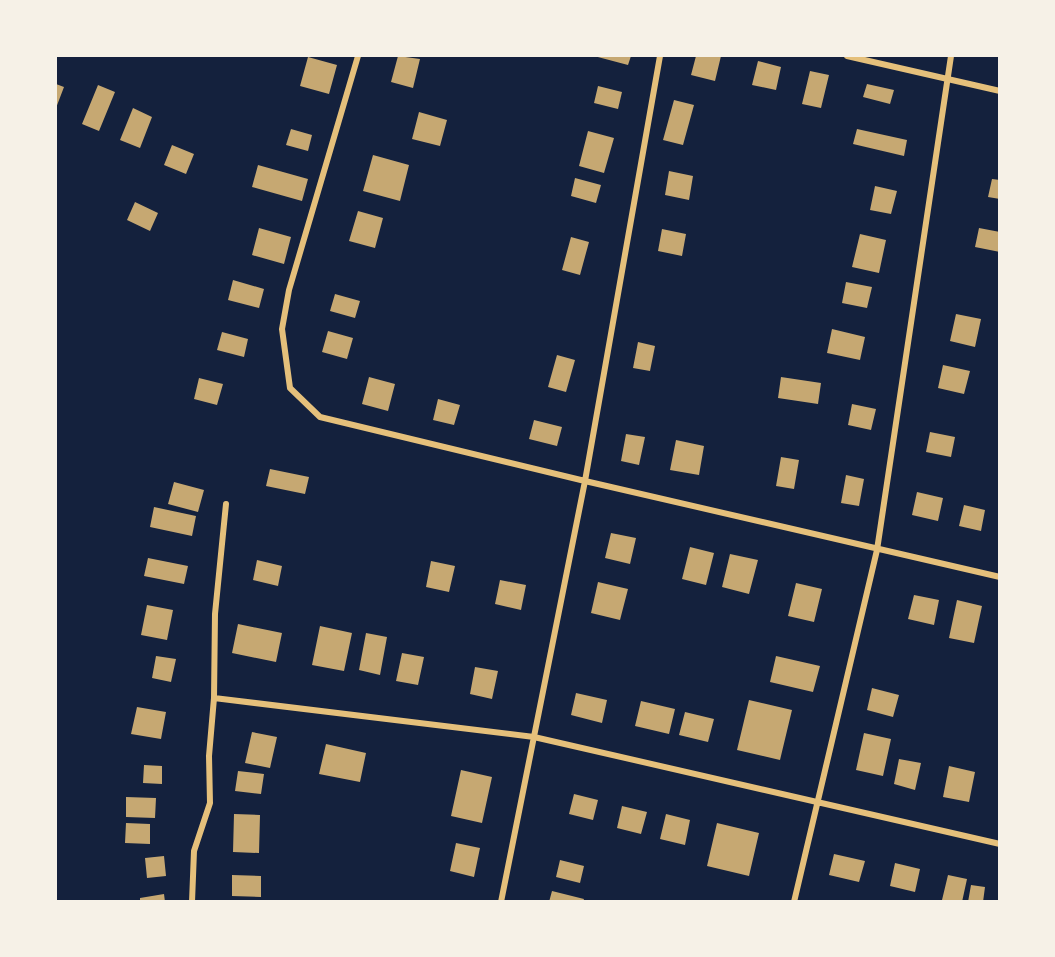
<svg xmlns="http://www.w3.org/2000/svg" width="1055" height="957" viewBox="0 0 1055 957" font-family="'Roboto Serif',serif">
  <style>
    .building { fill: #c6a872 }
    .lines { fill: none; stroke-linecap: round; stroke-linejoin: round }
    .minor { stroke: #e5c07b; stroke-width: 6 }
  </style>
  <rect width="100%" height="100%" fill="#14213d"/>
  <path class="building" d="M398,56L420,59L413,88L391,82Z
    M594,56H631L628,65Z
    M696,56H721L715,81L691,75Z
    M308,57L337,65L329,94L300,86Z
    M758,61L781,67L776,90L752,85Z
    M810,71L829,75L821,108L802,104Z
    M56,84L64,87L56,108Z
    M867,84L894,90L890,104L863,97Z
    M98,85L115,92L99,131L82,124Z
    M598,86L622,92L618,109L594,103Z
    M674,100L694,105L683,145L663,140Z
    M133,108L152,117L140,148L120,140Z
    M419,112L447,120L440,146L412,139Z
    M291,129L312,135L308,151L286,145Z
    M857,129L907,140L904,156L853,144Z
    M588,131L614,138L604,173L579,166Z
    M172,145L194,154L186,174L164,165Z
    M373,155L409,165L400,201L363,191Z
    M258,165L308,179L302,201L252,187Z
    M669,171L693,176L689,200L665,195Z
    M575,178L601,185L596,203L571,196Z
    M992,179L1000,180V199L988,197Z
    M875,186L897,191L891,214L870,210Z
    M135,202L158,213L150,231L127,220Z
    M358,211L383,218L375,248L349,241Z
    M259,228L291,237L284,264L252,255Z
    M979,228L1000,232V252L975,247Z
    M662,229L686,234L682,256L658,251Z
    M860,234L886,240L879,273L852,267Z
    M571,237L589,242L580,275L562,270Z
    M233,280L264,289L259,308L228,300Z
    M846,282L872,287L867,308L842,303Z
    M335,294L360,301L355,318L330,311Z
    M956,314L981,319L975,347L950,341Z
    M832,329L865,337L860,360L827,353Z
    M328,331L353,338L347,359L322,352Z
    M222,332L248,339L244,357L217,350Z
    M638,342L655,346L650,371L633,368Z
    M557,355L575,360L566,392L548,387Z
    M943,365L970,371L964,394L938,388Z
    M369,377L395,384L388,411L362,404Z
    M781,377L821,383L818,404L778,398Z
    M199,378L223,384L217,405L194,399Z
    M438,399L460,405L454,425L433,420Z
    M852,404L876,409L871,430L848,425Z
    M534,420L562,427L557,446L529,439Z
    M930,432L955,437L951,457L926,452Z
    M626,434L645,437L639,465L621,461Z
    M676,440L704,446L699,475L670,470Z
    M781,457L799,460L794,489L776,486Z
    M270,469L309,477L305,494L266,486Z
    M846,475L864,479L859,506L841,503Z
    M174,482L204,490L198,512L168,504Z
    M917,492L943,498L938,521L912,515Z
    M964,505L985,510L981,531L959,526Z
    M154,507L196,516L192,536L150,527Z
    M611,533L636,538L630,564L605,558Z
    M690,547L714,553L706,585L682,579Z
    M730,554L758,560L749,594L722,587Z
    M148,558L188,566L184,584L144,576Z
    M257,560L282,566L278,586L253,580Z
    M431,561L455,566L449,592L426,587Z
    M500,580L526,585L521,610L495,604Z
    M598,582L628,589L620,620L591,613Z
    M796,583L822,589L814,622L788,616Z
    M914,595L939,600L934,625L908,619Z
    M957,600L982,606L974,643L949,638Z
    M147,605L173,610L167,640L141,635Z
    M238,624L282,633L276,662L232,653Z
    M320,626L352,633L344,671L312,665Z
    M366,633L387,637L380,675L359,670Z
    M402,653L424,657L418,685L396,681Z
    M156,656L176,659L171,682L152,678Z
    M776,656L820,666L813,692L770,682Z
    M475,667L498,671L492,699L470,694Z
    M872,688L899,695L893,717L867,710Z
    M576,693L607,700L602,723L571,715Z
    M749,700L792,710L780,760L737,750Z
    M641,701L675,709L669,734L635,726Z
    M137,707L166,712L161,739L131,734Z
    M685,712L714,719L708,742L679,735Z
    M252,732L277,737L270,768L245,763Z
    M864,733L891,739L883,776L856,770Z
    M326,744L366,753L360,782L319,774Z
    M899,759L921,763L915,790L894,784Z
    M144,765L162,766V784L143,783Z
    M949,766L975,772L969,802L943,797Z
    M461,770L492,777L482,823L451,816Z
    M238,771L264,774L261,794L235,791Z
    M574,794L598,800L593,820L569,814Z
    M126,797L156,798L155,818L126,817Z
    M622,806L647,812L641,834L617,828Z
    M234,814L260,815L259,853L233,852Z
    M666,814L690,820L685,845L660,839Z
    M126,823L150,824V844L125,843Z
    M717,823L759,833L749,876L707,866Z
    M456,843L480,848L474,877L450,871Z
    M834,854L865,861L859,882L829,875Z
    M164,856L166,876L147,878L145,858Z
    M560,860L584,866L580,883L556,877Z
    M895,863L920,869L915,892L890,886Z
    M232,875L261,876V897L232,896Z
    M948,875L967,879L962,902L942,900Z
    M971,885L985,887L983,902H968Z
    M552,891L584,899L583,902H549Z
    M164,894L165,902H140V898Z"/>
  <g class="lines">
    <path class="minor" d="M358,56L289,290L282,329L290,388L320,417L585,481L1000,577
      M847,56L1000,91
      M214,698L534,737L1000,844
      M192,902L194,851L210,803L209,756L214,698L215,614L226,504
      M501,902L585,481L660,56
      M794,902L877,550L951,56"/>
  </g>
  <rect width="1055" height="957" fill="none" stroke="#f6f1e7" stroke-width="114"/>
</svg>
